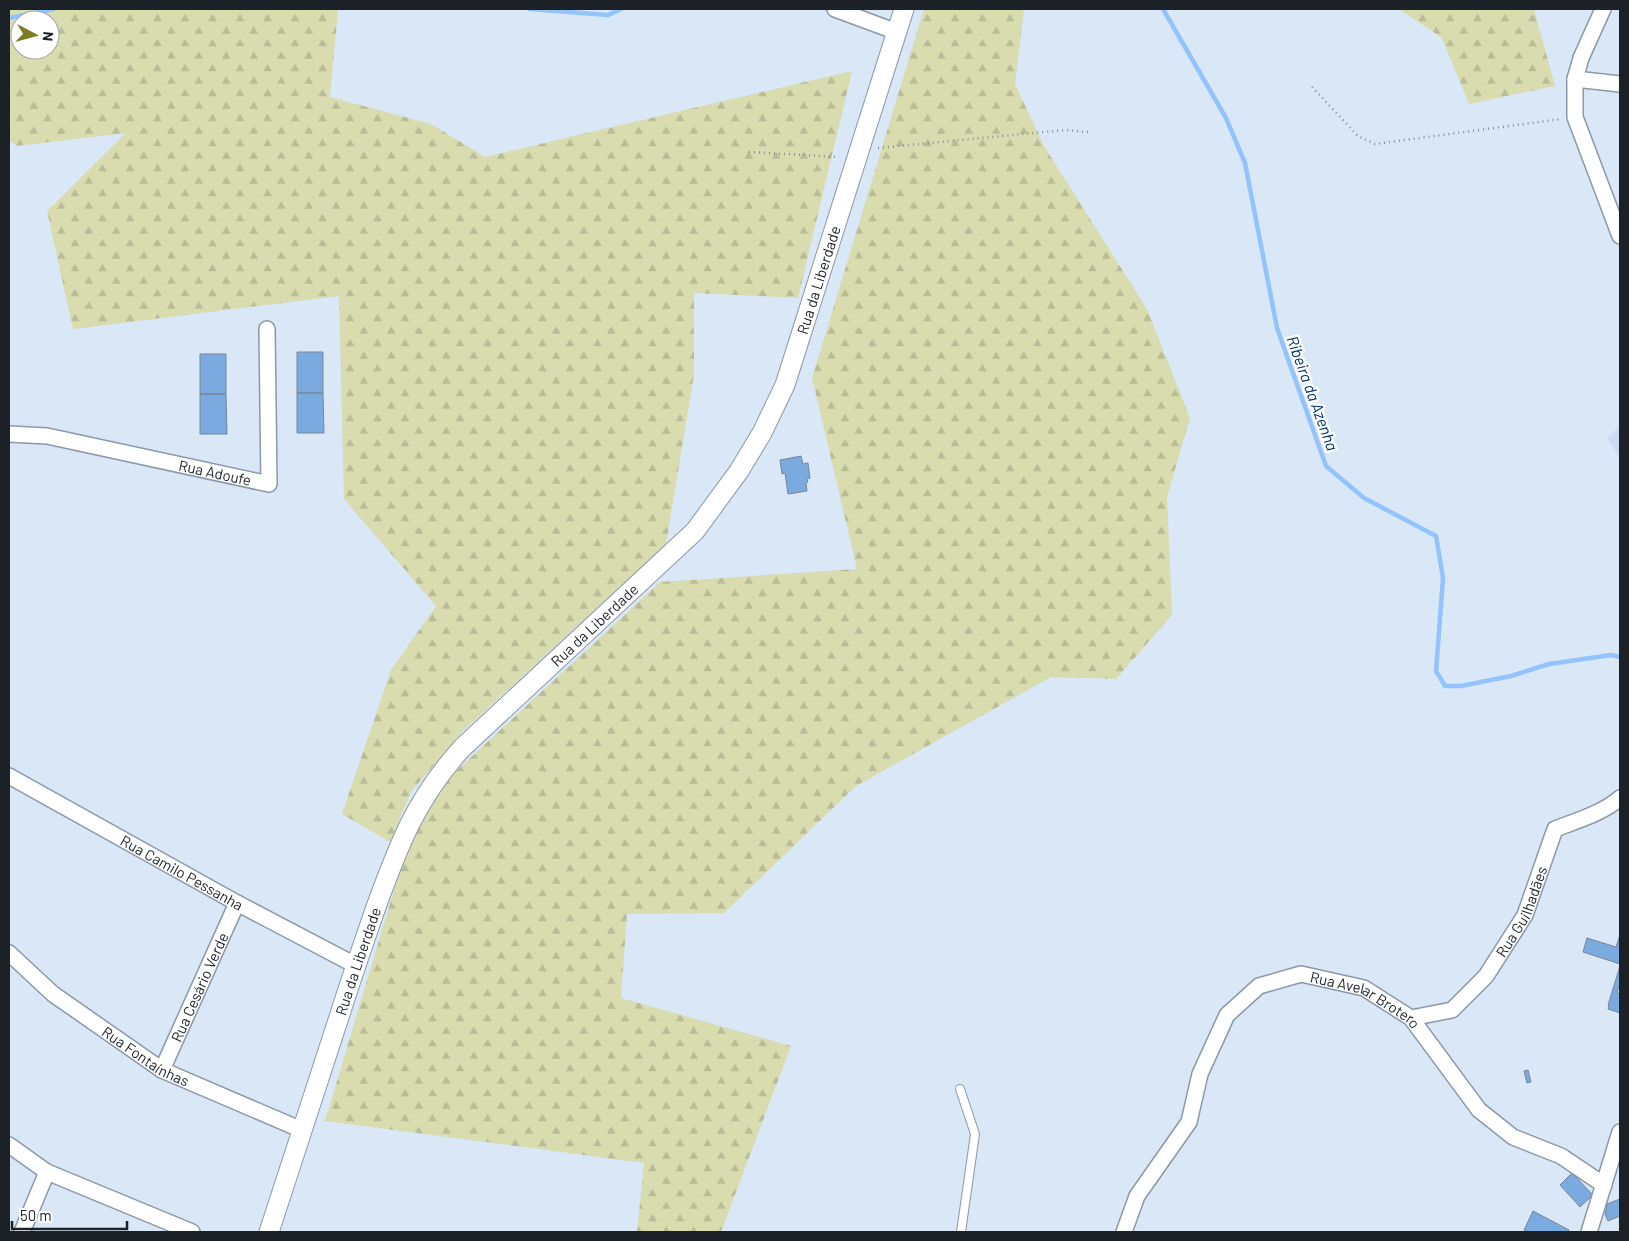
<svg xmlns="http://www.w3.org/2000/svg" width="1629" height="1241" viewBox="0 0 1629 1241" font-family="Barlow,sans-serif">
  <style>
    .built { fill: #c9dcf2 }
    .forest { fill: url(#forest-firs); fill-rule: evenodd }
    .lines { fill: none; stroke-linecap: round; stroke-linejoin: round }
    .stream { stroke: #93c3fc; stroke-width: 4.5 }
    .building { fill: #7baae1; stroke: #798594 }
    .service-casing { stroke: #8b98a7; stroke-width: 10 }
    .minor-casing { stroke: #8b98a7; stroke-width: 18 }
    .tertiary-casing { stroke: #8b98a7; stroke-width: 21 }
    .path { stroke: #86909c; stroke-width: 2.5; stroke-dasharray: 1 4; stroke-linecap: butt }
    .service { stroke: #fff; stroke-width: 8 }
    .minor { stroke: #fff; stroke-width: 15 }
    .tertiary { stroke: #fff; stroke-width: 19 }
    .labels { text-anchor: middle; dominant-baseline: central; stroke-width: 5; stroke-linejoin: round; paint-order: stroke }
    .street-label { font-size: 15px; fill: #1c2127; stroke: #fff }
    .water-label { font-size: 16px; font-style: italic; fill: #003466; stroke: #fff }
  </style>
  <defs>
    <pattern id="forest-firs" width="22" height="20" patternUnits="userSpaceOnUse" patternTransform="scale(1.25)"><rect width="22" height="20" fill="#d9dcaf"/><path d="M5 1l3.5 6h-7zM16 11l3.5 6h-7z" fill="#babc97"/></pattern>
  </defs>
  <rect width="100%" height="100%" fill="#d9e7f7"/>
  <path class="built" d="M1620,426V458L1607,438Z"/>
  <path class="forest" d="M9,9H338L330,97L431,124L485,157L852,71L798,298L694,293V375L666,544L462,732L411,792L390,842L342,814L391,670L436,606L344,499L339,296L73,329L47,211L126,133L17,146L9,140ZM20,20H50V50H20Z
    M924,9H1024L1015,84L1044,146L1147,309L1190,418L1167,497L1172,615L1116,679L1051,677L856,786L724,913L627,914L621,998L791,1046L721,1232H637L644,1163L325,1121L406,850L442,784L660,582L857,569L812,378Z
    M1399,9H1534L1555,86L1469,104L1442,38Z"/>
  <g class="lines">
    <path class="stream" d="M530,9L608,15L621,9
      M1163,9L1226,118L1245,163L1277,328L1326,466L1364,498L1436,536L1443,578L1436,671L1445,686H1461L1511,676L1549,664L1611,655L1620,657
      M9,18L54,9"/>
  </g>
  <path class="building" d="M297,352H323V393H297Z
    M200,354H226V394H200Z
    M297,393H323L324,433H297Z
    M200,394H226L227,434H200Z
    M801,456L803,464L808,463L810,478L807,479L808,482L806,483L807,491L788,494L785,473L782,474L780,460Z
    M1620,935V964L1583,952L1587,938L1616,947Z
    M1620,966V983L1617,993L1620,994V1013L1608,1009L1609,1005H1608Z
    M1528,1070L1531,1082L1527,1083L1524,1071Z
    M1572,1173L1593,1195L1580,1207L1560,1185Z
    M1620,1199V1216L1608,1221L1605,1214L1607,1204Z
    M1533,1211L1569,1230L1568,1232H1529L1524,1230Z"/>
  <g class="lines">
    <defs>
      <path id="service" d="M960,1089L975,1134L961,1232"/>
      <g id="minor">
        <path d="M835,9L897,32"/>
        <path d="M1603,9L1581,58L1575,79V117L1620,236"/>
        <path d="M1575,79L1620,84"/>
        <path id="s1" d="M9,434L47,436L269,484L267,329"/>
        <path id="s2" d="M9,776L237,903L355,965"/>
        <path id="s3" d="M9,953L53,994L162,1070L302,1130"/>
        <path id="s4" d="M1411,1018L1452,1010L1486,976L1525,915L1555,829C1576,821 1603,813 1620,798"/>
        <path id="s5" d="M162,1070L237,903"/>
        <path d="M9,1145L47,1172L192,1232"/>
        <path d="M22,1232L47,1172"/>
        <path id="s6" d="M1124,1232L1137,1196L1189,1122L1200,1074L1227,1015L1259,986L1301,974L1364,988L1411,1018L1479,1110L1513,1137L1561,1156L1604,1185"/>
        <path d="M1589,1232L1620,1132"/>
      </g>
      <g id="tertiary">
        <path id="s7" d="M269,1232C293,1159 317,1085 341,1011C352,976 364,942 376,907C399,844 416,799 462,748L695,531L739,471L762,433L785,385L904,9"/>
      </g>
    </defs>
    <use href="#service" class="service-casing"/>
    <use href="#minor" class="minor-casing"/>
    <use href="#tertiary" class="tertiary-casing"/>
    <path class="path" d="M1312,87L1358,136L1375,144L1561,119
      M878,148L1065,130L1088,132
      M749,152L839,157"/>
    <use href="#service" class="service"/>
    <use href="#minor" class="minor"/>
    <use href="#tertiary" class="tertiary"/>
  </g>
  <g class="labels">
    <g class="street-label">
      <text stroke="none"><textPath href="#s7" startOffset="1125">Rua da Liberdade</textPath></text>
      <text stroke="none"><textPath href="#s1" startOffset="210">Rua Adoufe</textPath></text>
      <text stroke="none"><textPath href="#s7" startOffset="705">Rua da Liberdade</textPath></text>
      <text stroke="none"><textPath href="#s2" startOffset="198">Rua Camilo Pessanha</textPath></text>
      <text stroke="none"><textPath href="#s4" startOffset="164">Rua Guilhadães</textPath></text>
      <text stroke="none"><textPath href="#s7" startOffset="285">Rua da Liberdade</textPath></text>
      <text stroke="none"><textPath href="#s5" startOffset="91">Rua Cesário Verde</textPath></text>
      <text stroke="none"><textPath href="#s6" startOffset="400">Rua Avelar Brotero</textPath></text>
      <text stroke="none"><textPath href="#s3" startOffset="172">Rua Fontaínhas</textPath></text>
    </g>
    <g class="water-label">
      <text transform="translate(1313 393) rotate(70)">Ribeira da Azenha</text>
    </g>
  </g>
  <rect width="1629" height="1241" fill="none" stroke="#1c2127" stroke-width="20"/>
  <g transform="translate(35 35) rotate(96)"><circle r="24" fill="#ffffff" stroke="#a4a6a9"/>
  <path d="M0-4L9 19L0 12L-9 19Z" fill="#7a7b23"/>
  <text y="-8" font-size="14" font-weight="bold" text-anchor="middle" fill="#1c2127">N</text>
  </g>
  <path d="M12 1221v8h115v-8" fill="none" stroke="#1c2127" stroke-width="2.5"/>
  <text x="20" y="1221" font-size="15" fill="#1c2127" stroke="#ffffff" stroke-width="4" paint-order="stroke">50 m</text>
</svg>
